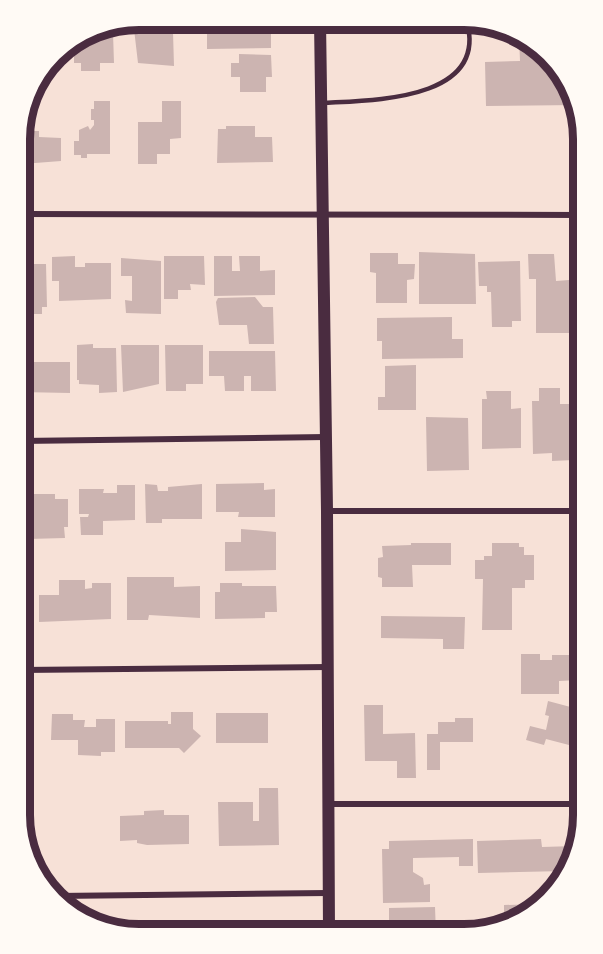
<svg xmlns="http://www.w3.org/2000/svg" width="603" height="954" viewBox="0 0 603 954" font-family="'Archivo Narrow',sans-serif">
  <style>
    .building { fill: #ccb4b1 }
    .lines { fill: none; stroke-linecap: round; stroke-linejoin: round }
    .service { stroke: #4a2c40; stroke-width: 4.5 }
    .minor { stroke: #4a2c40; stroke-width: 6 }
    .secondary { stroke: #4a2c40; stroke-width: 12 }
    .rim { fill: none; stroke: #4a2c40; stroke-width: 8 }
  </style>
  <rect width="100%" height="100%" fill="#f7e1d7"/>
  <path class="building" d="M271,27V48L207,49V28Z
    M93,29H98V34L113,33L114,63H100V71H81V63H74V41Z
    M134,29L173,32L174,66L138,63Z
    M519,37L543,49L575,93L577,105L486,106L485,62L520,61Z
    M239,54L271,55L272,77H266V92H240V77H231V63H239Z
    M94,101H110V154H87V158H81V155H74V141H79V130L88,126L90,130L94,125V120H91V109H94Z
    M162,101H181V138L170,139V154H157V164H138V122H162Z
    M226,126H255V137H272L273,162L217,163L218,129H226Z
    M27,131H39V137L61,138V161L22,164V145L26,146Z
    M419,252L475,254L476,304H419Z
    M370,253H398V264H415L414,279L407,280V303H376V273L370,272Z
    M528,254H554L556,281L569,280V275L579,274L580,281H583V333H536V279H529Z
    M75,256V267H85V263H111V299L59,301V281H52V257Z
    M164,256H204L205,285L190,284L191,290H178V299H164Z
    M214,256H232V271H240L239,256H260V271L275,270V295L214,296Z
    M121,258L161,261V314L126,313L125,300L132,301V276H121Z
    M520,261L521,321H512V327H492L491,292H487V286H479L478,262Z
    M20,264H46L47,307H42V314H22Z
    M255,297L263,307H273L274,344H249L247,325H219L216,302L218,298Z
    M452,317V339H463V358L382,359V341H377V318Z
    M93,344V348H116L117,392L99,393V385L79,384V380H77V345Z
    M121,345H159V384L123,392Z
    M165,345H203V384H186V391H166Z
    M209,351H275L276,391H251V376H244V391H225L224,376H209Z
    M25,362H70V393L20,392V368H25Z
    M416,365V410H378V397H385V366Z
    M539,388H560V404H572L574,460L552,461V453L533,454L532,401H539Z
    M486,391H511V409L521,408V448L482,449V399H487Z
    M426,417L468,418L469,470L427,471Z
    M264,483V490L275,489V517H238L239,512H216V484Z
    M145,484L157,485L158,491H168V487L202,484V519H162V523H146Z
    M117,485H135V520L103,521V535H81L80,517H88L89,514H79V489H104L103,493H117Z
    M20,494H55V499H68V527H64L65,538L28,539L20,543Z
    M241,529L276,532V570L225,571V542H241Z
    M411,543H451V565H412L413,587H382V578L378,577V558L383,557L382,546L411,545Z
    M492,543H519V547H524V555H534V580H525V588H512V630H482L483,579H475V560H484V556H492Z
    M127,577H174V587L200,586V618L149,615L148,620H127Z
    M59,580H85V589L92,588V583H111V619L39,622V595H59Z
    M220,583H242V586H276L277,612H265V618L215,619V592H220Z
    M20,589H26L27,617H20Z
    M381,616L465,617L464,649H443V639L381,638Z
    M521,654H540V660H552V655H583V702L574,700L579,680L559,681V694H521Z
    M548,701L578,709L575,722H577L569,745L546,739L544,745L526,740L530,726L546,730L549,716L545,715Z
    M364,705H383V734L415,733L416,778H397V761H365Z
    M171,712H193V729L201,736L184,753L179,748H125V721H168V724H171Z
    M216,713H268V743H216Z
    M52,714H73V720H85L84,727H96V719H115V752H101V756L78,755V740H51Z
    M20,715H25V743H20Z
    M455,718H473V742H440V770H427V734H438V722H455Z
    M259,788H278L279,845L219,846L218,802H253V821H259Z
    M20,798H34V802L31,803V811L33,810L31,823H21Z
    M164,810V815H189V844L147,845L137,843V840L120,841V816L144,815V811Z
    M473,839V866H459V857L413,858V872L423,878L424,885L430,884V902L383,903L382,849H389V841Z
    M541,839L542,847L575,846L565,871L478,873L477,841Z
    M537,904L510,926L500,927V922H504V905Z
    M435,907L436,934H383V921H389V908Z"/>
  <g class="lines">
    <path class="service" d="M323,103C372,100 488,101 467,22"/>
    <path class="minor" d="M20,214L583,215
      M20,441L326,437
      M327,511H583
      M20,670L328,667
      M329,804H583
      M56,896L328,893"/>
    <path class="secondary" d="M320,21L327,511L329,934"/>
  </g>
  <path d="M0 0H603V954H0ZM139 30H464A109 109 0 0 1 573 139V815A109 109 0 0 1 464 924H139A109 109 0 0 1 30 815V139A109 109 0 0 1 139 30Z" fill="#fffaf5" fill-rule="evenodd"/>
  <path class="rim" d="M139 30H464A109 109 0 0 1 573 139V815A109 109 0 0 1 464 924H139A109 109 0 0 1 30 815V139A109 109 0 0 1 139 30Z"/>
</svg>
